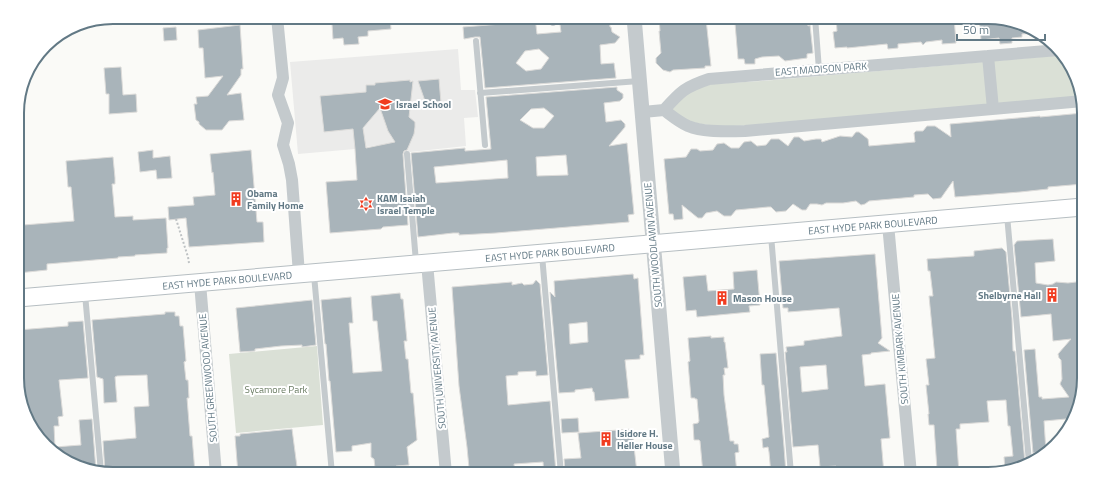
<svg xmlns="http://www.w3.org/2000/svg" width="1101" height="491" viewBox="0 0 1101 491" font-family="'Titillium Web',sans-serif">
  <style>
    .built { fill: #ebebea }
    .green { fill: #dae0d6 }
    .building { fill: #a9b4ba; stroke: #dcdbd9; fill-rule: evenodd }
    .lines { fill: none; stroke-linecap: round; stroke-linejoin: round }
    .secondary-casing { stroke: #b6bec2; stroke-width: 19 }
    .path { stroke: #bec2c4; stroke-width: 2; stroke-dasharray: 2 2; stroke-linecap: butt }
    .service { stroke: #c4cacd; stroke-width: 6 }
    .minor { stroke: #c4cacd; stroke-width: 12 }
    .tertiary { stroke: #c4cacd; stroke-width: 15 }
    .secondary { stroke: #fff; stroke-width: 17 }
    .labels { text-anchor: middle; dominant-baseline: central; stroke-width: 4; stroke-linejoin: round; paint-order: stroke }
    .street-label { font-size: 10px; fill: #627985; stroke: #fff }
    .poi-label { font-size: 10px; font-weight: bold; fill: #627985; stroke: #fff; text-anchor: start }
    .park-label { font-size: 10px; fill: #697b62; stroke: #fff }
    .rim { fill: none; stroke: #627985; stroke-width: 2 }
  </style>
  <rect width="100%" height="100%" fill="#fafaf7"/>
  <path class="built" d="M458,49L461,90H475L478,117L464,118L466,146L401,153L383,161L378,145L355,149L298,154L290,62Z"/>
  <path class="green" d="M1064,55L1082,98L756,125C736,126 682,130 672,108L692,90L712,84L761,81Z
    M317,346L323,425L236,433L229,354Z"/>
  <path class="building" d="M341,17H390L391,29L368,31V36L358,37L359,44L344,45L343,38L333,39L332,24L341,23Z
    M501,17H535L537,34L561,32L559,17H609L610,27H611L612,32L620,37L615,43L600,45L601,64L614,63L616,78L485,88L480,37H475L464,39L463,27L502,24ZM539,49L549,58L541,69L526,71L516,63L525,51Z
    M659,17H699V20L706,19L711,66H705V68L673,70L670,72L663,70L656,63V58L661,53L659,31H660Z
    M764,17H807L808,26L810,25L813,53L807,54V58L785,61L779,56L762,57L755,59V64H745L744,59H738L735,23L764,21Z
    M836,17H918V20L954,17L956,43L942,44V40L926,42L923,45L921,42L898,44V48L888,49L887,44L847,48V47L835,48L833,32L837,31Z
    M979,17H988L1025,24L1036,33L1022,34V37L1012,38V43L1000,44L999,38L981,40Z
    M240,25L243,69H241V75L227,95L241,93L244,120L229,121L222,130H206L199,124V122L196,120L194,104H197L196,97L208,96L223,76L205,78L203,48H199L198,30Z
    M176,27L177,40L164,41L163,28Z
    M121,67L123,95L136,94L137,112L109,114V94H106L104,68Z
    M439,79L441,103L426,104L418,81Z
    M410,80V82L413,81L409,117L415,122V127L414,134L407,150L404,151L403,154L408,225L383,227L381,229L330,233L326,182L357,180L355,149L353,129L324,132L320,96L366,92V85H375V83ZM380,108L388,131L395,142L366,148L363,128Z
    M617,87V90L623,94V98L620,101L604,103L606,122L621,120L625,124V127L609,146L627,143L634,214L628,215L629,222L496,233L459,235V233H453L418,237L411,153L465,148V151L491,149L486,97ZM544,108L554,116L544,128H533L520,120L531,109ZM566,155L568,175L537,176L536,157ZM507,160L508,178L436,183L434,167Z
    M1083,113V184L1048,187V189L1020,192L955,197L953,181L941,198L933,199L928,194L914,195V197L869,201L865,204L861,205L856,201L843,203H826L822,205L817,204H810L806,210H802L793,204L786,211L776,212L771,207H768L736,210L731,216H724L717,211L706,213L702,218H698L682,205L683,219L674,220L673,214H669L664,159L686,157L691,149H697L700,151L713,150L717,144L724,143L731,148H739L744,142L751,141L757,146L766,145L771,139H779L788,146L794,137H799L804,141L816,139H821L822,142L840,136L852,137L856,132H859L868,139L869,146L915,142L914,133L916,131H923L927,126H935L951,137L950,124L1040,116V117Z
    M153,150V158L170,156L172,178L157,179L156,170L140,172L138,152Z
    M251,150L257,222H263L264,242L189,247L186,218L169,220L168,207L194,205L193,197L215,195L213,172L212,173L210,154Z
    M113,157L115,178V184H112L115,217L133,216V220L166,218L168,248H167V253L135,255V256L118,257V258L47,264V270L18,273V240L24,239L23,225L74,221L71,187H68L66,161Z
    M1053,239L1055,261L1035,263L1036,283L1048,285L1053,284L1056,282L1068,283L1084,281V379L1077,415L1067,427L1066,419L1044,421L1046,452L1033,453L1024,350L1035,349L1039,397H1042V399L1069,397L1060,384L1062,379L1061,360L1059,358L1058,354L1071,339L1053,341L1051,314L1021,317L1014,245L1017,241Z
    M1002,248L1006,252L1012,318L1013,351H1015L1025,463L1005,470L1004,457L1013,456L1010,426H1008L1006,400L987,401L989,422L960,424V429H956L959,474H939V470H937L934,425H929L928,414H929L926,385H929L926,359L935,358L929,296H933L930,271H928L927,259L974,256V251Z
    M875,254L882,338L878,343L890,351L871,353V354L862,355L865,386L885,384L890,438L881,439L884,474H837L836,466L820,467L818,445L793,447L785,352H787L786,347L804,345V341L842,336L839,308L788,312V308H783L779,261ZM826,365L828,389L802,392L800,367Z
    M757,270L760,305L749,306L750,312L697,317L696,310L686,311L683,277L706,275L708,291L734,289L733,272Z
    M633,274L634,279L638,278L644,355H640V359L625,360L629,398L595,401L594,392H593L592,388L575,390V392L559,393L550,292L555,297L554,281ZM587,322L588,342L570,344L569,324Z
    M536,280L540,284L548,375L536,376V371L518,372V375L506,376L508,405L550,401L556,473L544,474L543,462L514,464L515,474H480V467L469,468L467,447L459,386L452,287L512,282V285L522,283L524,285L533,284Z
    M400,293L401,299H403L407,341H404L406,359H408L411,393H413L417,440L407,447L409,465L396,466L394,469H389L387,467L375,468L374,459L371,457V443L352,446V451L336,452L330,381H329L326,344H325L321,300L351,297L353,323H349L353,373L382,371L377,321H373L371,296Z
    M312,300L316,345L302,347V345L281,346L255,349V351L240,352L236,308Z
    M165,312H175V316H179L180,326H183L186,361L184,362L186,380H188L189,398H187L190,436H192L195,473L113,474L105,473L103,441L136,438L134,407L149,406L147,375L117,376L115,377L117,402L104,403L103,379L97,377L92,320L165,314Z
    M83,321L88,378L59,380L63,416L58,417L59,426H54L55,447L81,445L79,420L92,419L96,471L84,468L83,461L70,462L37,437L18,391V330L68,326V322Z
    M711,336V338L724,337V342H725L728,368H724L725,375H723L724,395L730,441H734V444H738L739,452L735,453L737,474H703L700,441L699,440H694L693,424L698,423L699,421L697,399H695V398H691L688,362L690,361L688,338Z
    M776,353L784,447L786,474H771L769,452L768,447L763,448L762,439L769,437L765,395L764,385H762L760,354Z
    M578,418L579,432L562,433L561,419Z
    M292,429L297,467H293V469L262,472L263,474H238L235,436H240V434Z
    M632,429L637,473L568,474V472H565L564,459L581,458L578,433Z"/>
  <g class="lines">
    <defs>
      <g id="secondary">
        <path id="s1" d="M18,298L1083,207"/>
      </g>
    </defs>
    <use href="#secondary" class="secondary-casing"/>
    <path class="path" d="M256,196L275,194
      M176,219L188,257L189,263"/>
    <path class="service" d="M553,17V23
      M815,17L819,70
      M476,41L485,145
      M480,93L639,81
      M407,154L416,262
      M1007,215L1029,462
      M771,235L791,474
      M542,255L561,474
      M314,275L332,474
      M85,294L101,472"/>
    <path class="minor" d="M277,17L283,78L278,95L288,123L283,145L289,164L292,180L299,274
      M988,56L993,109
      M664,110C672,116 679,122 688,126C705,133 727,131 745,131L1083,101
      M643,112L664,110C681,91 685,87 709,79L1059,50
      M888,224L911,474
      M427,263L446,474
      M200,283L216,474"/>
    <path class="tertiary" d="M634,17L673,474"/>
    <use href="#secondary" class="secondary"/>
  </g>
  <defs>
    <symbol id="school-bare" viewBox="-9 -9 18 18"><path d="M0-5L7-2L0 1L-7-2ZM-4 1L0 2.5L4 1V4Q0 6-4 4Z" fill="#f13c20" stroke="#fff" stroke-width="2.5" paint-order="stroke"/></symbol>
    <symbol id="building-bare" viewBox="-9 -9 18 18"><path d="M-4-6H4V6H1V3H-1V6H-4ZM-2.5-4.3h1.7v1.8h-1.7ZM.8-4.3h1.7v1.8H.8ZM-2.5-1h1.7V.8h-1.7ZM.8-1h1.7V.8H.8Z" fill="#f13c20" stroke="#fff" stroke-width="2.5" paint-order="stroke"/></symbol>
    <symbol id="synagogue-bare" viewBox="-9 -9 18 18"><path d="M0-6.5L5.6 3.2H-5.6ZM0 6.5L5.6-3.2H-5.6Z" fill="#f13c20" stroke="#fff" stroke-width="2.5" paint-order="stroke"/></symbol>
  </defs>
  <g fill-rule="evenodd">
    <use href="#school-bare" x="375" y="94" width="20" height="20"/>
    <use href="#building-bare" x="226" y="189" width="20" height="20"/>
    <use href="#synagogue-bare" x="356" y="194" width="20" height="20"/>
    <use href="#building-bare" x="1042" y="285" width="20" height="20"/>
    <use href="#building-bare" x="712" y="288" width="20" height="20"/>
    <use href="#building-bare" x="596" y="429" width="20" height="20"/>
  </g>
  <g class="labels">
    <g class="street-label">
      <text transform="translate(821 69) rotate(-4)">EAST MADISON PARK</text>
      <text stroke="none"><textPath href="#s1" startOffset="858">EAST HYDE PARK BOULEVARD</textPath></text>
      <text transform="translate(653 245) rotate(-95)">SOUTH WOODLAWN AVENUE</text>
      <text stroke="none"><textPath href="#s1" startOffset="534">EAST HYDE PARK BOULEVARD</textPath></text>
      <text stroke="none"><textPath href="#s1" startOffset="210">EAST HYDE PARK BOULEVARD</textPath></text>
      <text transform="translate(900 349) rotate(-95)">SOUTH KIMBARK AVENUE</text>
      <text transform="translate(437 368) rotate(-95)">SOUTH UNIVERSITY AVENUE</text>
      <text transform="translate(208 378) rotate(-95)">SOUTH GREENWOOD AVENUE</text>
    </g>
    <g class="poi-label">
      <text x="396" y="104">Israel School</text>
      <text x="247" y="193">Obama<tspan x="247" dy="12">Family Home</tspan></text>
      <text x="377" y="198">KAM Isaiah<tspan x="377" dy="12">Israel Temple</tspan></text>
      <text x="1041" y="295" text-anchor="end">Shelbyrne Hall</text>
      <text x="733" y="298">Mason House</text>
      <text x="617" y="433">Isidore H.<tspan x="617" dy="12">Heller House</tspan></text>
    </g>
    <g class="park-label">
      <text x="276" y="389">Sycamore Park</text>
    </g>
  </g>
  <path d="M0 0H1101V491H0ZM113 24H988A89 89 0 0 1 1077 113V378A89 89 0 0 1 988 467H113A89 89 0 0 1 24 378V113A89 89 0 0 1 113 24Z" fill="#fff" fill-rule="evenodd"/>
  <path class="rim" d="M113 24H988A89 89 0 0 1 1077 113V378A89 89 0 0 1 988 467H113A89 89 0 0 1 24 378V113A89 89 0 0 1 113 24Z"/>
  <path d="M957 34v6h88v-6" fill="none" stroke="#627985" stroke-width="2"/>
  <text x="963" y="34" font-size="12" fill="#627985" stroke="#ffffff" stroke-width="3" paint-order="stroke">50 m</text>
</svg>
